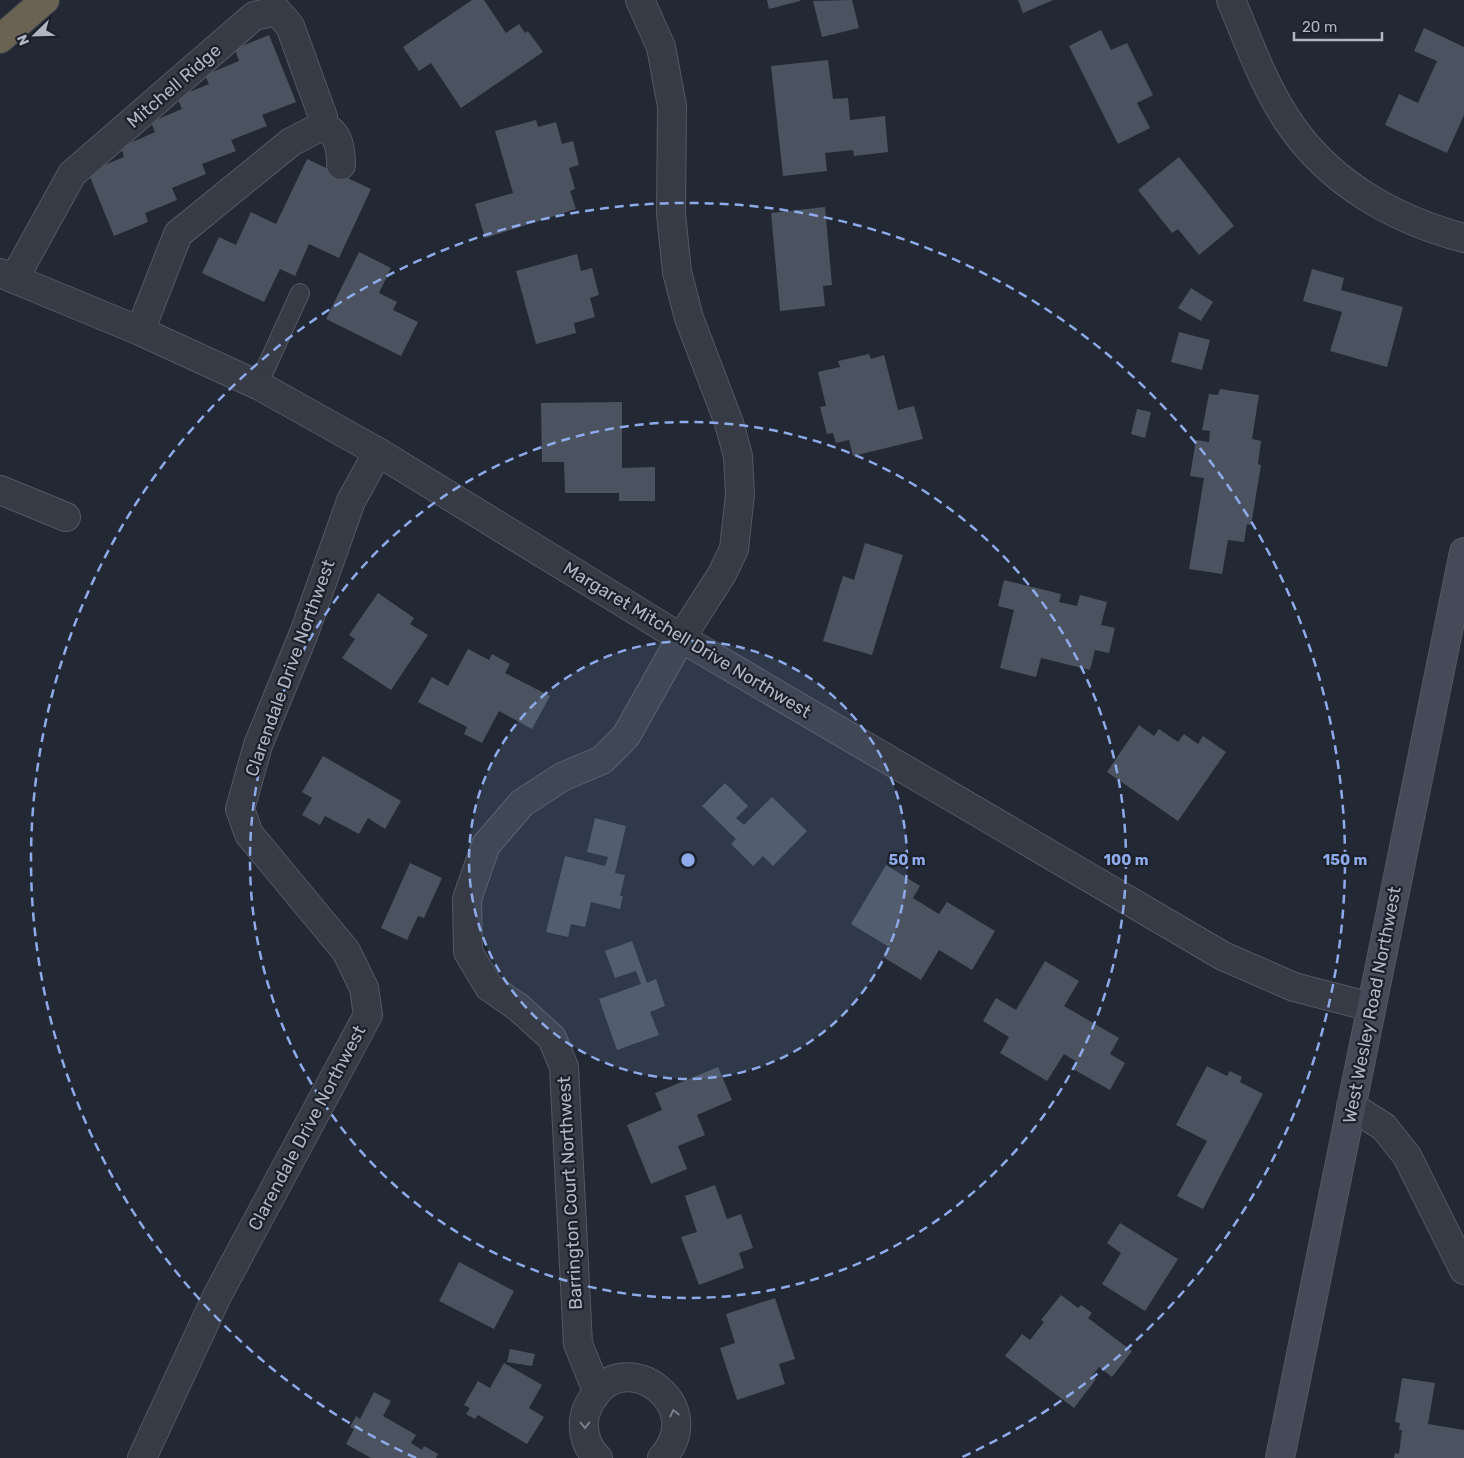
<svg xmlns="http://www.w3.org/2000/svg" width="1464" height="1458" viewBox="0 0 1464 1458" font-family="Rubik,sans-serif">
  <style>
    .building { fill: #4b5360 }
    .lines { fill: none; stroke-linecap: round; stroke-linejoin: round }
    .lane-casing { stroke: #535963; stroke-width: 20 }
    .street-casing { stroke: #535963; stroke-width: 30 }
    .secondary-casing { stroke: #535963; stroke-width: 30 }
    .highway-casing { stroke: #404650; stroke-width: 30 }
    .lane { stroke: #363b45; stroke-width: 18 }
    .street { stroke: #363b45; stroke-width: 28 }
    .secondary { stroke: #444a57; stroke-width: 28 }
    .highway { stroke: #6a6354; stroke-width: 28 }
    .oneway { stroke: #797f8a }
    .ring { fill: none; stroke: #8eaae9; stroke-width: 2.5; stroke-dasharray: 9 6 }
    .labels { text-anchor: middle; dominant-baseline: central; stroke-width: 4.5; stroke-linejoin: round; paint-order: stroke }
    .street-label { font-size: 18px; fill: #b0b6c2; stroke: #1b202a }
    .centre { fill: #8eaae9; stroke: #1b202a; stroke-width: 2.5 }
    .ring-label { font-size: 15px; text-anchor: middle; font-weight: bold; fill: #8eaae9; stroke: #1b202a; stroke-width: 4.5; stroke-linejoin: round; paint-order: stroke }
  </style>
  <rect width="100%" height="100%" fill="#232934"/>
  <path class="building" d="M472,0H484L506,33L519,24L525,33L528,31L543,52L461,108L431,63L419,71L403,47Z
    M767,0H800V1L769,9Z
    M852,0L859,28L822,37L813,1Z
    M1018,0H1053L1023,13Z
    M1424,28L1464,47V115L1447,153L1385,125L1399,94L1418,103L1437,61L1414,51Z
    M1101,30L1111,50L1127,43L1153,95L1137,103L1150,128L1118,144L1069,46Z
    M269,35L296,102L262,115L267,126L231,140L236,151L202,164L206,174L172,188L177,200L145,213L148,222L114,236L88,172L124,157L121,147L155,132L151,122L182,109L177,97L209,84L205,75L239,61L235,49Z
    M828,60L833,99L848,98L850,120L885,116L888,152L854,156L853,150L825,153L827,171L783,176L771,66Z
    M536,120L538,127L556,122L562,144L573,141L579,165L569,168L575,189L570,191L576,209L485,238L475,204L513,193L495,131Z
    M1179,157L1234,226L1199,255L1178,229L1172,233L1138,190Z
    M307,159L371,189L339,258L309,244L295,276L280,269L264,302L202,273L219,237L236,245L251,212L276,224Z
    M825,207L832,285L823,286L825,306L780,311L771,213Z
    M359,252L391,268L379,293L397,302L393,310L418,322L401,356L326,319Z
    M577,254L581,271L592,268L599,295L590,298L595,317L574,323L576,333L536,344L516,271Z
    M1312,269L1344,278L1341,290L1403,307L1387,367L1330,351L1342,312L1303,301Z
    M1191,288L1213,302L1201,321L1178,308Z
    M1179,332L1210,340L1202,370L1171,362Z
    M869,354L871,359L884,355L898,410L914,406L923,439L853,456L849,440L836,443L833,433L827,434L820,407L826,406L818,372L840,367L838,361Z
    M1220,389L1259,395L1252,439L1261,441L1258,464L1261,465L1251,525L1247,524L1244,542L1228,540L1222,574L1189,569L1204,478L1190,476L1196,440L1209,442L1210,431L1202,430L1209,394L1218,395Z
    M622,402V468L655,467V501H619V493H565L564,462H542L541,403Z
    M1137,409L1151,412L1145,438L1131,434Z
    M865,543L903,555L872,655L823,641L843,576L854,580Z
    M1004,580L1061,594L1059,602L1077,606L1080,595L1107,602L1101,625L1115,628L1109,653L1095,650L1090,670L1041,658L1036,677L1000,668L1014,610L998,606Z
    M378,593L414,618L410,624L428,635L391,690L342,658L355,639L349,635Z
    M468,649L489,660L492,654L510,664L505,673L550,696L532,729L499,711L482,743L464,734L467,727L418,702L432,677L448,686Z
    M1139,725L1154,736L1159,729L1178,742L1184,734L1198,744L1203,736L1226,752L1178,821L1107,772Z
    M323,756L401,801L385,829L368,818L359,834L325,816L320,825L302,815L312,798L302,792Z
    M725,783L748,806L736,818L744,825L772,797L807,831L773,866L763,856L753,866L731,844L736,839L702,806Z
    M595,818L626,826L615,873L625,875L620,896H623L620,909L591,902L585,927L571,924L568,937L546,932L565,856L605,866L608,857L587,852Z
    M410,863L442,878L424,918L418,916L407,940L381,928Z
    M886,865L920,886L913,898L939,914L947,902L995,931L972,970L939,950L921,980L883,957L889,947L851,924Z
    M632,941L647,983L656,979L665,1006L650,1012L659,1035L617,1050L599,999L641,984L636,971L615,978L605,951Z
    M1045,961L1079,981L1064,1006L1119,1038L1110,1054L1125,1063L1110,1090L1073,1069L1077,1062L1064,1054L1047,1081L1000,1053L1009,1037L983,1021L996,998L1016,1010Z
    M1207,1066L1227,1076L1230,1071L1242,1077L1240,1082L1263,1094L1203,1209L1177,1196L1207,1141L1176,1125Z
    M718,1067L732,1100L697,1115L705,1135L678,1146L687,1169L651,1184L627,1125L662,1110L655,1093Z
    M715,1185L727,1219L741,1214L753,1248L739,1253L744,1268L699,1285L681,1237L697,1232L685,1196Z
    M1120,1223L1178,1259L1145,1311L1102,1284L1121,1253L1107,1243Z
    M459,1262L514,1291L494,1329L439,1301Z
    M1061,1295L1078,1308L1081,1305L1092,1313L1088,1318L1132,1351L1112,1377L1099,1367L1092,1376L1096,1379L1074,1408L1005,1356L1022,1334L1030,1340L1044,1322L1041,1320Z
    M775,1298L795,1359L779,1364L785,1384L737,1400L720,1348L735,1343L726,1314Z
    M510,1349L535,1354L532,1366L507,1362Z
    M504,1363L542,1385L529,1408L544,1417L527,1444L478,1415L475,1419L466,1414L470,1408L464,1405L478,1381L490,1388Z
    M1402,1378L1435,1383L1428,1424L1464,1430V1458H1394L1395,1453L1399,1454L1402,1430H1399L1400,1423L1395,1422Z
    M374,1392L391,1401L383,1416L416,1435L411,1443L422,1450L424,1446L438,1454L436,1458H371L346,1444L354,1429L350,1427L356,1416L360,1419Z"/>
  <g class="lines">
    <defs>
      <path id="lane" d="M258,385L300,293"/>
      <path id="street" d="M1231,0C1249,43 1265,89 1292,127C1333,185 1396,220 1464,238
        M0,273L140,331L260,386L378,452L681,638L1223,956L1294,987L1371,1007
        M14,279L72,174L254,16L277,11L290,26L323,117L322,126
        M140,331L178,234L291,142L322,126C339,132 341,149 341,165
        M0,490L66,517
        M1351,1106L1384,1127L1407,1156L1464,1270
        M597,1391L578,1344L564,1067L552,1038L518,1007L489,987L468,952L467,899L486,845L522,803L562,777L602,760L626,736L681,638L722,574L734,549L740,494L738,456L729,423L689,318L677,272L671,214L672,106L661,47L640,0
        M142,1458L217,1296L368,1015L364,988L346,951L249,834L240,809L258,745L304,633L351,501L378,452
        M598,1458C587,1448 583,1434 584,1420C585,1410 589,1403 595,1395C628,1347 709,1406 662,1458"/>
      <path id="secondary" d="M1280,1458L1464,552"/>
      <path id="highway" d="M0,39L45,0"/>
    </defs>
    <use href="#lane" class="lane-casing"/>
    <use href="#street" class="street-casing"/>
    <use href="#secondary" class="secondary-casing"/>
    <use href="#highway" class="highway-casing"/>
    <use href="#lane" class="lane"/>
    <use href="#street" class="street"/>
    <use href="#secondary" class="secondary"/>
    <use href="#highway" class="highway"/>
  </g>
  <defs><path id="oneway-chevron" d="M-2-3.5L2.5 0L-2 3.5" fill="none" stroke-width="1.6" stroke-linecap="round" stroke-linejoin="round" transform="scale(1.25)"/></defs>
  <g class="oneway">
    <use href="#oneway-chevron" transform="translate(674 1413) rotate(-103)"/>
    <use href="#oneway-chevron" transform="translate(585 1425) rotate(89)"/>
  </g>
  <circle cx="688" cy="860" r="219" fill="#8eaae9" fill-opacity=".12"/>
  <g class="ring">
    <circle cx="688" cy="860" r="219"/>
    <circle cx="688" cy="860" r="438"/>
    <path d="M416 1458A657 657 0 1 1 960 1458"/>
  </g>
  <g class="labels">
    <g class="street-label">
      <text transform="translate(174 86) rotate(-41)">Mitchell Ridge</text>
      <text transform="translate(687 640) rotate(31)">Margaret Mitchell Drive Northwest</text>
      <text transform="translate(290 668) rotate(-70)">Clarendale Drive Northwest</text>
      <text transform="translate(1372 1005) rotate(-79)">West Wesley Road Northwest</text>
      <text transform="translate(307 1128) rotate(-62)">Clarendale Drive Northwest</text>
      <text transform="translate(570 1193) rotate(-93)">Barrington Court Northwest</text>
    </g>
  </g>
  <circle cx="688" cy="860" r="8" class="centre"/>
  <g class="ring-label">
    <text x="907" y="865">50 m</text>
    <text x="1126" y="865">100 m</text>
    <text x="1345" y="865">150 m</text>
  </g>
  <g transform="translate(35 35) rotate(247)" stroke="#1b202a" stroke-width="4" paint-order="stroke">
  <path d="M0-4L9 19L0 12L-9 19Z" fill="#b0b6c2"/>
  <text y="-8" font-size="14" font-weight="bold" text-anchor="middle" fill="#b0b6c2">N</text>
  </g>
  <path d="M1294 32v8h88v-8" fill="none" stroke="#b0b6c2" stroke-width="2.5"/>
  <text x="1302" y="32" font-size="15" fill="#b0b6c2" stroke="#1b202a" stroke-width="4" paint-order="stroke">20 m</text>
</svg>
